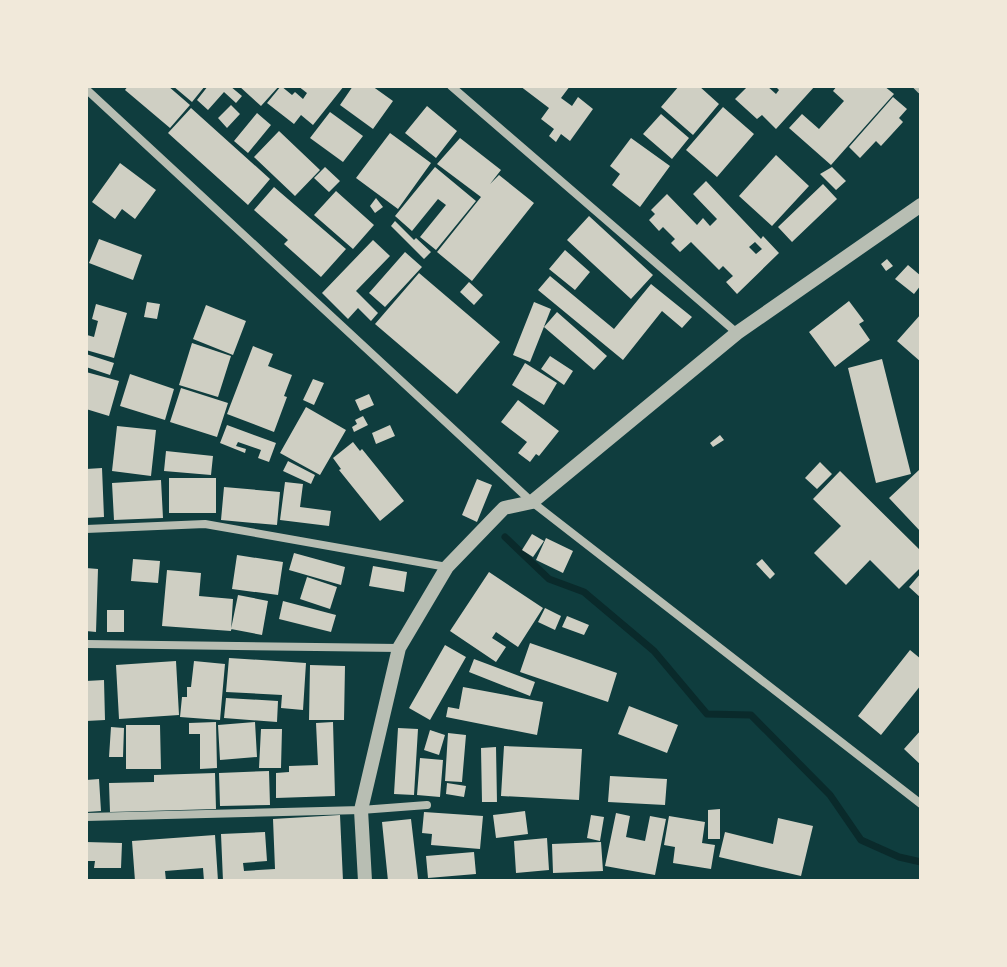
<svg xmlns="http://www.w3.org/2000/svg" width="1007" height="967" viewBox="0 0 1007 967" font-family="Signika,sans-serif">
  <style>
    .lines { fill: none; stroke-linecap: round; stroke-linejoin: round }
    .stream { stroke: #0a2a2b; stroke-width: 7 }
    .building { fill: #cfcfc3; fill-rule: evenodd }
    .minor { stroke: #b8beb3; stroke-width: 8 }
    .tertiary { stroke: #b8beb3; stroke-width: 14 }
  </style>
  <rect width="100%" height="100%" fill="#0f3d3e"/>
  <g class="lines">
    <path class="stream" d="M505,537L549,579L584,592L654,651L707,714L751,715L830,795L861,840L899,857L921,862"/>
  </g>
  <path class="building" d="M128,86H168L190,105L170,128L125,90Z
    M173,86H205L192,102Z
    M208,86H230L242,96L236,103L224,92L208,110L197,100Z
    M239,86H279L261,106Z
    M281,86L292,95L295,92L303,99L307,93L298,86H344L313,125L301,115L294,124L267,103Z
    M353,86H372L393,101L373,129L340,105Z
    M520,86H570L561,98L572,106L578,97L593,109L570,141L561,134L556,142L549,136L554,129L541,119L549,108Z
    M679,86H699L719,104L693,135L661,107Z
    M748,86H767L776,94L779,90L775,86H815L776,129L762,115L757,119L735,99Z
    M837,86H884L894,94L831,165L789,128L802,114L819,129L844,101L833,91Z
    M893,97L907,109L899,118L903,122L881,146L876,141L860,158L849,147Z
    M231,105L240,114L227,128L218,118Z
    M427,106L457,131L436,158L405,133Z
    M723,107L754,134L717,177L686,150Z
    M191,108L270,179L248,205L168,133Z
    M330,112L363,136L343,162L310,138Z
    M257,113L271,125L248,153L234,141Z
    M661,114L689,138L672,159L643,134Z
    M279,131L320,170L295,196L254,157Z
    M390,133L431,163L398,209L356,178Z
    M460,138L501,170L490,184L499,175L534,203L472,281L437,252L481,197L437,164Z
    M631,138L670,166L640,207L612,185L620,174L610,166Z
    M776,155L809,186L772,226L739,196Z
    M120,163L156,190L135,219L122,209L115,219L92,202Z
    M325,167L340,181L329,192L314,178Z
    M435,167L476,201L436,250L420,237L446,205L438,199L412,231L395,216Z
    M832,167L846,181L836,190L820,174Z
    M706,181L761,239L763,236L779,253L737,294L726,282L733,276L723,266L719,270L691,242L680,252L671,243L675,239L663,227L659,231L649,220L655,214L651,210L667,194L697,225L703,218L710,226L717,219L693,194ZM755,242L762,249L756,254L749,247Z
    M823,184L837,199L792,242L778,227Z
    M274,187L346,249L321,277L284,244L288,240L254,210Z
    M336,191L374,225L353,249L314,215Z
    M376,198L383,207L375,213L370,206Z
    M589,216L653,275L631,299L567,240Z
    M395,221L414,240L416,238L431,252L424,259L391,226Z
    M99,239L142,255L133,280L89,263Z
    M373,240L390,256L356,291L378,313L371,321L358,308L348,319L322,293Z
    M565,250L590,272L575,290L549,269Z
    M405,252L422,267L385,307L369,293Z
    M887,259L893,266L886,271L881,264Z
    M908,265L921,276V285L914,294L895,279Z
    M419,273L500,342L457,394L375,324Z
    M550,276L614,329L651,284L692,317L682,328L662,311L623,360L538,290Z
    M469,282L483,295L474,305L460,292Z
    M849,301L864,321L859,324L870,340L835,367L809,332Z
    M147,302L160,304L157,319L144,317Z
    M534,302L551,309L530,362L513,355Z
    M96,304L127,313L114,358L86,350L87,335L94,337L98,321L92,319Z
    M206,305L246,321L233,355L193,339Z
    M557,312L607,356L594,370L544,327Z
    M921,314V362L897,341Z
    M192,343L231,356L218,397L179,385Z
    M253,346L273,354L268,366L292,375L284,396L287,397L274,432L227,414Z
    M86,354L114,363L110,375L86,367Z
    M550,356L573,371L564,385L541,369Z
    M882,359L911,474L876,483L848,368Z
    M525,363L557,383L544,405L512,385Z
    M86,372L119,381L109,416L86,409Z
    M130,374L174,389L165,420L120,406Z
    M313,379L324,383L314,405L303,400Z
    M181,388L228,403L217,437L170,422Z
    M369,394L374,405L360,411L355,400Z
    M518,400L559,431L539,456L536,454L530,462L518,453L527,442L501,422Z
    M306,407L346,430L320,475L280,453Z
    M363,416L368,425L354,432L352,427L357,424L355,420Z
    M227,425L276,443L269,462L258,458L261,450L238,442L236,446L246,449L245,453L220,443Z
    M390,425L395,436L376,444L372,433Z
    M117,426L156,430L151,476L112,471Z
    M720,435L724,440L713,447L710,443Z
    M353,442L360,451L362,449L404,501L380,521L339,470L341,469L333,458Z
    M166,451L213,456L211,475L164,471Z
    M288,461L315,475L311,484L283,471Z
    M820,462L832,474L817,489L805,478Z
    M102,468L104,517L86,518V469Z
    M919,470L921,472V532L889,498Z
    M840,471L921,551V567L899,589L870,560L846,585L814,553L841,526L813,499Z
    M169,478H216V513H169Z
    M477,479L492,485L477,522L462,515Z
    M161,480L163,518L114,520L112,483Z
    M285,482L303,484L300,507L331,511L329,526L280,520Z
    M224,487L280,492L277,525L221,520Z
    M532,534L544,541L533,557L522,550Z
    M546,538L573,551L563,573L536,560Z
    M294,553L345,567L341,585L289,570Z
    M237,555L283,562L278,595L232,589Z
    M133,559L160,561L158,583L131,581Z
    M762,559L775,574L770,579L756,564Z
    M373,566L407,572L404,592L369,586Z
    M86,568L98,569L96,632L86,631Z
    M167,570L201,573L199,596L233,599L231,631L162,626Z
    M489,572L543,608L518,647L496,632L492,638L506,647L496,662L450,631Z
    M921,573V598L909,587Z
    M307,577L337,587L330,609L300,599Z
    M238,595L268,601L262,635L231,629Z
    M283,601L336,615L331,632L279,619Z
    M545,608L561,616L555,630L538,622Z
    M107,610H124V632H107Z
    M567,616L589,625L584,635L562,627Z
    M530,643L617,673L608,702L520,672Z
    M445,645L466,657L430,720L409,708Z
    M910,650L921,659V685L881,735L858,716Z
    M229,658L306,663L303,710L281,708L282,695L226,692Z
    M474,659L535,682L530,696L469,672Z
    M176,661L179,715L119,719L116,665Z
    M194,661L225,664L220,720L180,717L182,697H187V687H191Z
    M310,665L345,666L344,720H309Z
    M104,680L105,720L86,721V681Z
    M463,687L543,702L537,735L446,717L448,707L459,709Z
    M226,698L278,701L277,722L224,718Z
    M629,706L678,725L667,753L618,734Z
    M216,722L217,768L200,769V734H189V723Z
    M255,722L257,757L220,760L218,725Z
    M333,722L335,796L276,798V773L289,772V766L318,765L316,723Z
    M126,725H160L161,769H126Z
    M111,727L124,728L123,757H109Z
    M398,728L418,729L414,795L394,794Z
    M261,729H282L281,768H259Z
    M430,730L445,735L439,755L424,750Z
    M921,730V765L904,749Z
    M448,733L466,735L462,782L445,781Z
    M504,746L582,749L579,800L501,796Z
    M496,747L497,802H482L481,748Z
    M420,758L443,760L440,797L417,795Z
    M269,771L270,805L220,806L219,773Z
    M215,773L216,809L110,812L109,783L154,782V775Z
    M610,776L667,779L665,805L608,802Z
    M99,779L101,811L86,812V780Z
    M447,783L466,786L464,797L446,794Z
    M720,809V839H708V810Z
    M525,811L528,834L496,838L493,815Z
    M424,812L483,816L480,849L431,845L432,834L422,833Z
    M616,813L630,816L626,837L645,841L650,816L666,819L655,875L605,866Z
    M340,815L343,881H223L221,834L265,832L267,861L243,863L244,871L275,869L273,819Z
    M591,815L604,817L600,841L587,838Z
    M669,816L705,822L702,843L715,845L711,869L673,863L675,847L664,845Z
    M778,818L813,826L801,876L719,857L725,832L773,844Z
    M411,819L418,879L388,881L382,822Z
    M215,835L218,881H204L203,868L165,871L166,881H135L132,841Z
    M547,838L549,870L516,873L514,841Z
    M86,842L122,843L121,868H94L95,861H86Z
    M601,842L603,871L553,873L552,844Z
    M474,852L476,874L428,878L426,856Z"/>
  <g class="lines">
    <path class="minor" d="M451,86L737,333
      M917,86L921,90
      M86,89L532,502L921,804
      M86,529L205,524L447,567
      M86,644L399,648
      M86,817L361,810L427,805"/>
    <path class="tertiary" d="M365,881L361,810L399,648L447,567L504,508L532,502L737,333L921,205"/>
  </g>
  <rect width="1007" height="967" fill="none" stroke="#f1e9da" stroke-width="176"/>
</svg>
